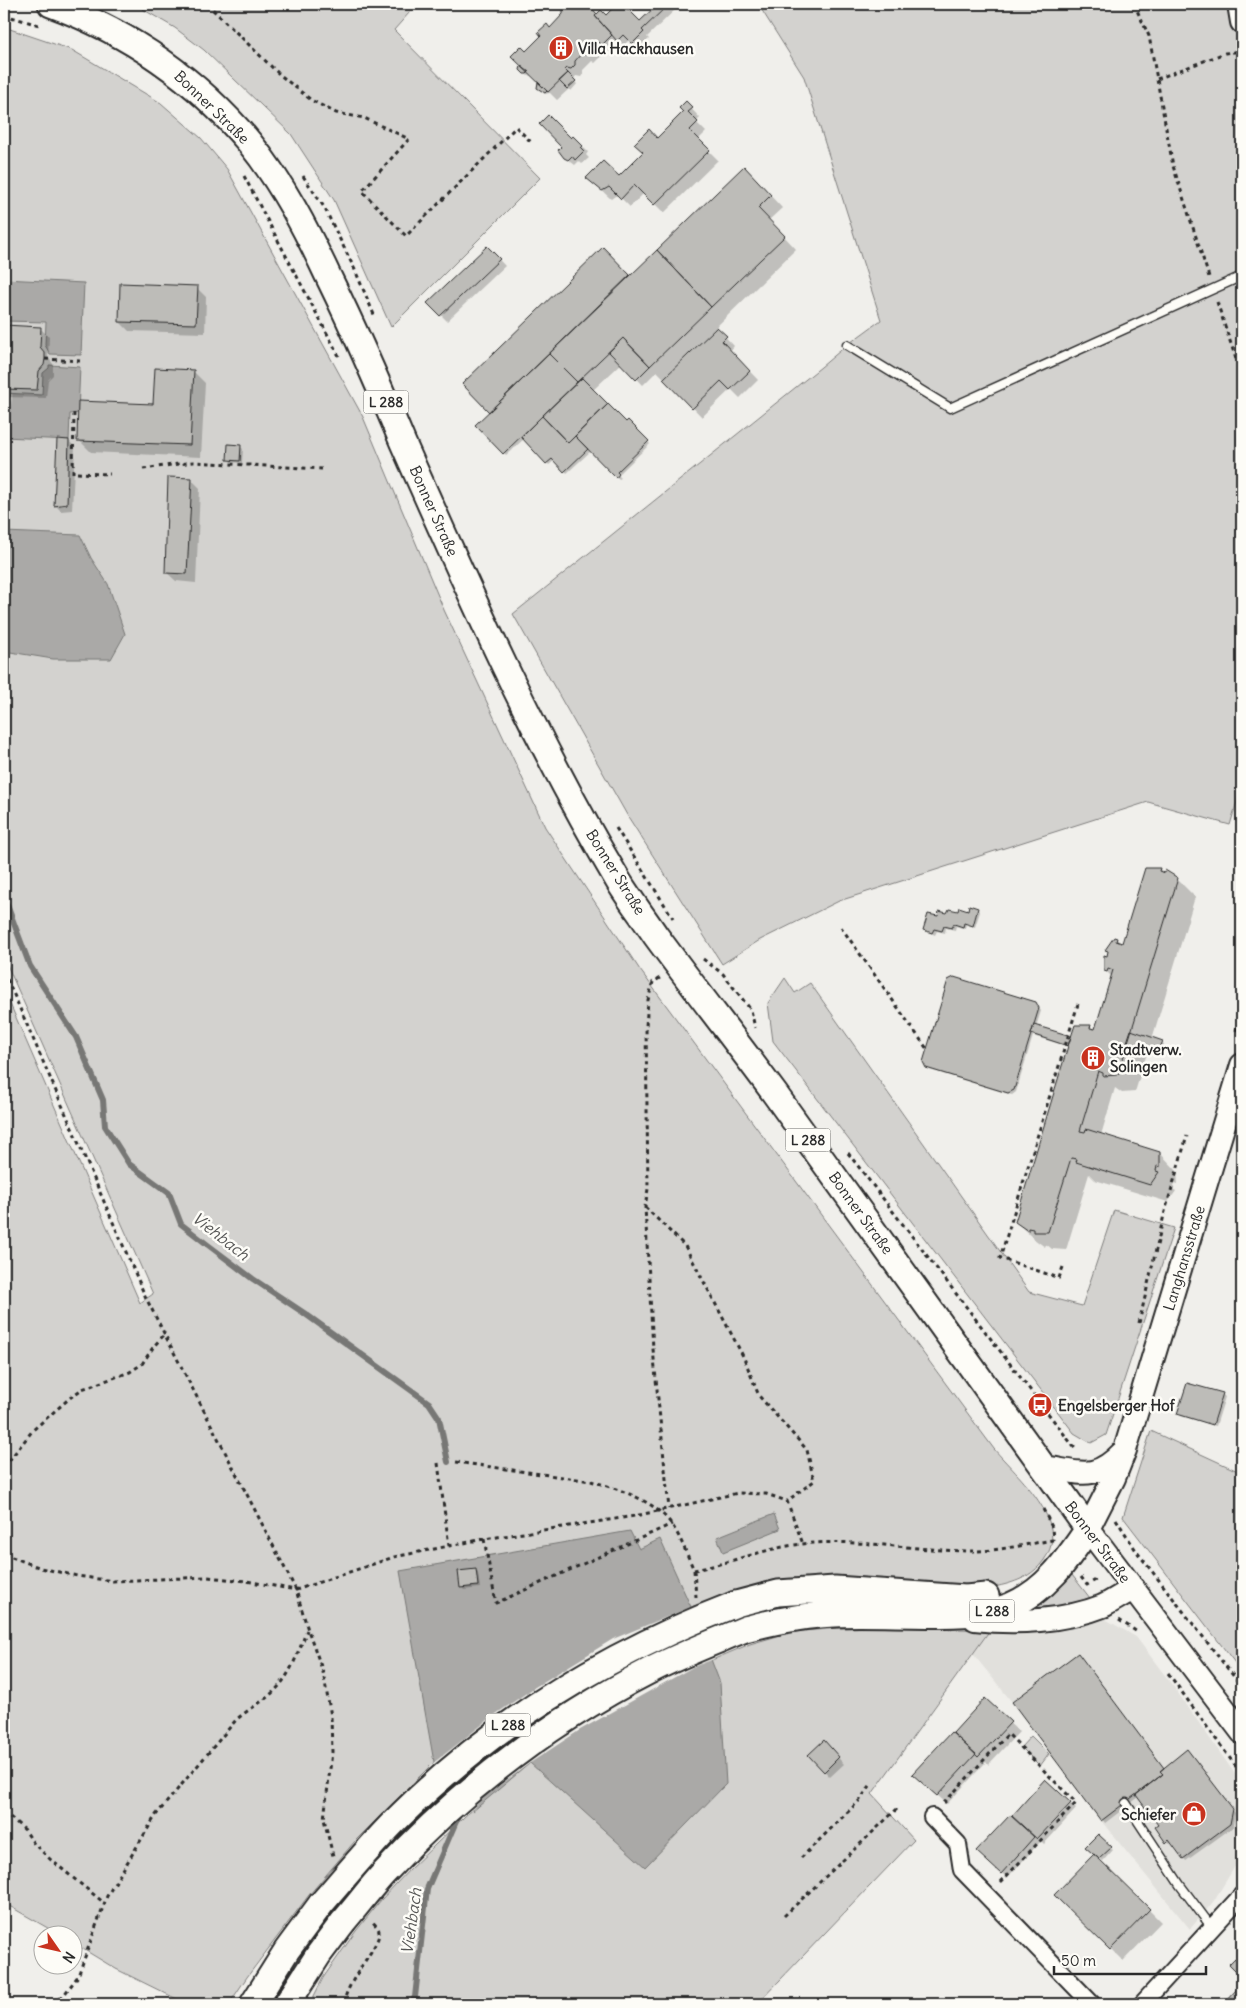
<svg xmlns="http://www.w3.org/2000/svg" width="1246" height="2008" viewBox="0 0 1246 2008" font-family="Delius,sans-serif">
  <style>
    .built { fill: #e1e0dc }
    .green { fill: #d3d2cf; stroke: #7f7e7d }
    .water { fill: #aaa9a7; stroke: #777775 }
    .pier { fill: #f0efeb }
    .shadow { fill: #0003 }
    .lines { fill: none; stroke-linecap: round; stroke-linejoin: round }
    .stream { stroke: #777775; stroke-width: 6 }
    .building { fill: #bdbcb8; stroke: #2b2b2b }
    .lane-casing { stroke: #2b2b2b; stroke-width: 11 }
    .street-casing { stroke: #2b2b2b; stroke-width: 20 }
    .secondary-casing { stroke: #2b2b2b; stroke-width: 26 }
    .primary-casing { stroke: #2b2b2b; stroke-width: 29 }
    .path { stroke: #2b2b2b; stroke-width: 3; stroke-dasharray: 4 4; stroke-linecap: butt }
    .lane { stroke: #fdfcf7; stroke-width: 8 }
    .street { stroke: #fdfcf7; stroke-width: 16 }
    .secondary { stroke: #fdfcf7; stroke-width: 22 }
    .primary { stroke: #fdfcf7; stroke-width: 25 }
    .primary-bridge-casing { stroke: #2b2b2b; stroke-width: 29; stroke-linecap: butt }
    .primary-bridge { stroke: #fdfcf7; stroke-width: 25 }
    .labels { text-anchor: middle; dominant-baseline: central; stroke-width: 5; stroke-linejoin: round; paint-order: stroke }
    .shield { fill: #fdfcf7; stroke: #6a6a68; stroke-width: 1 }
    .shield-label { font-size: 14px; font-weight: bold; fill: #2b2b2b }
    .poi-label { font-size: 15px; font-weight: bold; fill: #2b2b2b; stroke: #fdfcf7; text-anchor: start }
    .street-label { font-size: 15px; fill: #2b2b2b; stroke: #fdfcf7 }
    .water-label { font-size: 16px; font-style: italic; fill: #575756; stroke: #fdfcf7 }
  </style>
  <rect width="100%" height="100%" fill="#f0efeb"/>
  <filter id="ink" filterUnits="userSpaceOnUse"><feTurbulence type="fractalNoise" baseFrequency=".02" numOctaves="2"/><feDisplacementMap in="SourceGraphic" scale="10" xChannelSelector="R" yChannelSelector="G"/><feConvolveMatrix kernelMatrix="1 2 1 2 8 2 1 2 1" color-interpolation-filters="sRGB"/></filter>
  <g filter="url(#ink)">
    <path class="built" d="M1100,1616L1136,1637L1173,1686L1242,1784V1855L1213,1902L1190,1929L1102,1822L1012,1702L973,1654L990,1630Z"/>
    <path class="green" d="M134,4H417L394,30L540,178L391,327L334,200L291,134L204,50L175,28Z
      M758,4H1242V785L1230,825L1148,802L839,901L760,940L722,964L627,815L513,614L821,367L847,345L881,320L804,77Z
      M4,27L72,50L161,103L201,138L227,169L363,417L444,610L545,827L640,970L994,1449C1017,1476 1072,1522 1044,1560C1032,1577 1014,1583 994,1587L735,1593L691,1607L613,1639L434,1762L355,1841L309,1895L247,1977L229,2004H187L116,1969L73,1943L72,1936L60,1935L4,1903V990L140,1303L153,1294L4,958Z
      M785,978L795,993L810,983L1029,1292L1082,1306L1114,1210L1174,1228L1106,1435L1091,1443L1074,1433L773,1041L768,1003Z
      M1151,1431L1242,1473V1672L1123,1517Z
      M1072,1575L1090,1598L1027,1616L1025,1611Z
      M891,1627L990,1630L872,1794L914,1840L757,2004H310L323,1978L356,1931L381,1900L410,1869L488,1794L530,1763L712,1660L750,1644L791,1632L839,1628Z
      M1031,1736L1049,1754L1040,1766L1021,1747Z"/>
    <path class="water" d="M4,279L84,283L81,355L50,354L45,345L46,322L4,321Z
      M49,365L80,367L78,413L70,414L69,440L4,437V393L42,395L43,373L49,368Z
      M4,532L80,535L91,558L108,584L125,634L111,659H53L4,651Z
      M774,1514L780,1529L723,1552L717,1537Z
      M630,1531L639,1549L660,1539L691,1607L720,1683L726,1784L645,1867L530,1763L473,1811L434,1762L400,1571Z"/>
    <path class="pier" d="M6,394H12L8,437H4V426Z
      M693,1606L714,1659L693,1667L580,1730L530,1763L488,1794L470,1811L432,1764L493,1716L535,1687L613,1639Z"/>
    <path class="shadow" d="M582,4H586L597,15L640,23L660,4H681L647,37L649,39L638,49L629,40L623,46L621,44L611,53L608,50L595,63L592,61L583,70V74L581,77L576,76L573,80L577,84L571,91L569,89L557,100L550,93L545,94L538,87L540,82L532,75L528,76L524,72L523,66L526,52L550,29Z
      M686,103L700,118L696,122L706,132L698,140L718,160L664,213L644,193L630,207L619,196H615L611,199L588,178L619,177L685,112Z
      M573,137L588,152L586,155L589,158L582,164L579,161L575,165L561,154Z
      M756,180L782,208L769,220L796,249L716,327L734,346L730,351L758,380L740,398L731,389L702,417L657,371L643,385L622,363L593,390L626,424L628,421L650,444L618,475L621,478L619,479L591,451L567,473L555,460L549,465L524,439L506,455L477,425L490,412L603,249L631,277Z
      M487,247L505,266L447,321L429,303Z
      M197,288L206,297L205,333L129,331L120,322Z
      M4,326L40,328L49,337L48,357L53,364V375L48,380L46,398L4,397Z
      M193,371L205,383L201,457L91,452L79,440L154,406Z
      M69,441L75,447L72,510L61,511L55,505Z
      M240,446L243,449L242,463L231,462L229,459Z
      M191,479L200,488L196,583L176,581L166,572Z
      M1146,869H1160L1165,875L1177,879L1195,897L1152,1039L1164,1044L1161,1054L1148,1050L1135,1092L1122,1093L1115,1088L1101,1135L1160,1153L1177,1171L1178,1184L1175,1183L1173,1189L1176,1191L1168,1202L1095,1180L1089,1174L1066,1250L1052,1249L1046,1244L1045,1247L1034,1239L1016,1222L1070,1047L1033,1036L1016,1092L1012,1095L930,1070L927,1067L1036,1003L1041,1011L1036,1027L1072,1039L1090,1026L1095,1032L1112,977L1105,970L1108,958L1117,939L1122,945Z
      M977,909L980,912L975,927L966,924L965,929L956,926L955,930L946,928L945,933L937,931L935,935L924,930L938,917Z
      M1222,1394L1225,1397L1216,1426L1181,1416L1178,1413Z
      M476,1571L478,1573L480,1588L464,1590L462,1588Z
      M985,1700L1019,1732L988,1765L986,1762L947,1804L914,1774Z
      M1014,1702L1164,1769L1190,1753L1235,1813L1233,1827L1186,1861L1172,1842L1170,1844L1167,1842L1160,1825L1139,1797L1105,1823Z
      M823,1742L844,1764L830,1777L810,1755Z
      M1046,1781L1076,1809L1044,1844L1041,1841L1007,1878L978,1851Z
      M1098,1836L1113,1850L1103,1861L1087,1847Z
      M1056,1895L1149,1910L1161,1922L1123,1961Z"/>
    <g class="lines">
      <path class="stream" d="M4,897L30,966L76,1037L103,1100L105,1126L129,1164L169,1193L181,1224L208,1245L253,1279L304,1313L429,1403L439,1418L448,1462
        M411,2004L415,1997L427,1889L460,1812"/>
    </g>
    <path class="building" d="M580,4H588L597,14L595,16L612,35L602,45L599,42L585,55L582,53L575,61V65L571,69L567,68L565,70L568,73L548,92L511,56L521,46L526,51L541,36L538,32L547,24L550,28L563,14V10L566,7H571L574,10Z
      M617,4L624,5L640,21L658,4H669L642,30L644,32L632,44L623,35L617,41L595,16L601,10L606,15Z
      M599,42L601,44L593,52L591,50Z
      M521,66L529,72L527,74H524L520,70Z
      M568,73L576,81L567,89L559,81Z
      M538,82L547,91L545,93L537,88Z
      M686,101L693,108L688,112L698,122L690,130L710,150L654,205L634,185L621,199L609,187L602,191L586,178L603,161L619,176L643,152L634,144L649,129L657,138L683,112L679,108Z
      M548,115L571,138L573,136L583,146L581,148L584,151L575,160L572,156L568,160L564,158L558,150L561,147L539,124Z
      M744,166L771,195L758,208L785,236L711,307L657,250Z
      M487,246L500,259L440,316L427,303Z
      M603,247L630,275L489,412L462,384Z
      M657,250L711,307L650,366L623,338L577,382L549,354Z
      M120,283L198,286L196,324L119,322Z
      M4,325L41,327L40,347L45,353V359L44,365L39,371L37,390L4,389Z
      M717,327L727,336L722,341L750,371L730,390L721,381L692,409L663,379Z
      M623,338L650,366L636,380L609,352Z
      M549,354L577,382L503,454L475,425Z
      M155,368L194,370L190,445L77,441L78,401L153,404Z
      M582,378L608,404L568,443L542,416Z
      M608,404L626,422L628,420L649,441L617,472L619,474L616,478L575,436Z
      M542,416L568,443L575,436L588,449L564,472L552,459L546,464L521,437Z
      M57,439L69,440L67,504L54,506Z
      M228,444L241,445L240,461L227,460Z
      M168,477L192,478L187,574L165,573Z
      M1145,868H1160L1159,871L1164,873L1165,870L1178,878L1118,1075L1103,1076V1073L1098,1071L1080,1131L1085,1132L1086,1129L1160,1152V1167L1157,1166L1156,1171L1159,1172L1150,1185L1076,1162L1077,1159L1071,1158L1048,1232H1033V1229L1028,1228V1231L1015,1222L1068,1046L1075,1025H1091L1090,1028L1095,1029L1113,970L1108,968L1107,972L1104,971V955L1107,956L1108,951L1105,950L1114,937L1117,938L1116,941L1122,943Z
      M969,905L978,908L973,926L964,923L963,927L954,924L952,928L944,926L942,931L934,929L932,933L923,930L928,914L938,916L939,911L947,913L949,909L958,911L959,907L968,910Z
      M954,977L1036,1002L1039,1008L1014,1090L1008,1093L926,1068L923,1062L948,980Z
      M1034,1025L1071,1036L1068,1046L1031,1034Z
      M1131,1030L1163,1041L1158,1052L1127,1042Z
      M1187,1383L1223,1393L1213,1425L1177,1414Z
      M476,1569L478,1586L460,1588L458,1571Z
      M1078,1653L1164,1768L1160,1771L1163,1774L1101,1821L1012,1702Z
      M985,1698L1011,1722L978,1757L953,1733Z
      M951,1732L976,1754L937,1796L912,1774Z
      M824,1740L839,1757L824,1772L808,1755Z
      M1187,1749L1233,1809L1230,1824L1183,1859L1169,1840L1166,1843L1155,1827L1158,1825L1136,1795L1163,1774L1160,1771Z
      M1045,1779L1071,1803L1037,1839L1012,1816Z
      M1010,1815L1034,1837L1001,1874L976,1851Z
      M1098,1834L1112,1847L1099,1859L1085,1847Z
      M1094,1854L1150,1909L1110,1950L1054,1895Z
      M1235,1958L1242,1966V1973L1240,1975L1229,1964Z
      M1238,1986L1242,1989V2004H1223L1239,1987Z"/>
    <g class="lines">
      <defs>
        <path id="lane" d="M847,345L950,408L1242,276
          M1126,1803L1180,1885L1213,1929"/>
        <path id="street" d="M932,1817L958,1844L962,1870L1092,2004
          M1142,2004L1242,1895"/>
        <path id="secondary" d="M1239,4L1242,22
          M1242,1065L1125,1450L1114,1478L1088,1529L1242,1732
          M1043,1467C1080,1472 1094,1482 1122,1453
          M975,1619C1015,1624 1065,1621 1103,1606C1113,1601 1123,1594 1134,1589"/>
        <path id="primary" d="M51,4C128,32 196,79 249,142C282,182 308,233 330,280C356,333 380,388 403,443C469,592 535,741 619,882C630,900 644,918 656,936C695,989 736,1041 775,1094C880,1239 983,1384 1088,1529C1067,1560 1046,1591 1010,1606C999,1611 985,1612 973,1613C927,1617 881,1612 835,1614C804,1615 775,1621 745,1629
          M736,1604L778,1593L835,1589L966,1598L986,1596
          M253,2004L287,1950L321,1904
          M287,2004L319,1954L343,1922"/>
      </defs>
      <use href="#lane" class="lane-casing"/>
      <use href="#street" class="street-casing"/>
      <use href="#secondary" class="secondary-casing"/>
      <use href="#primary" class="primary-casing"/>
      <path class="path" d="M207,4L279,74L311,100L336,113L364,118L409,139L362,191L406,236L516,127L533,144
        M1134,4L1149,36L1173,166L1209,277
        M4,15L39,25
        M1157,79L1225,53L1242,51
        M244,176L339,356
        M303,176L324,207L355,270L375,317
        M1217,302L1242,377
        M45,359L80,361
        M74,413L73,473L110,474
        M5,437L9,394
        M143,469L193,462L322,469
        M616,828L673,918
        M841,927L927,1049
        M703,959L723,974L751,1010L755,1028
        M4,972L146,1298L296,1590L308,1630L323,1672L331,1716L332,1752L324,1819L333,1856
        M660,978L653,982L648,1000L646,1026L648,1189L645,1207L653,1349L669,1509
        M1236,1031L1242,1011
        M848,1153L1077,1451
        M645,1207L685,1246L744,1358L759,1396L807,1450L814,1481L787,1501
        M1063,1267L1059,1278L1000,1258L1078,1004
        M1139,1323L1164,1215L1187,1136
        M456,1462L591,1481C618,1489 655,1500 672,1525C681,1538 687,1555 694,1570C731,1563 765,1548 802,1544C858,1538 916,1551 973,1551C999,1551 1027,1544 1053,1540
        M438,1463L449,1546
        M4,1467L33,1430L71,1397L82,1389L130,1372L142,1364L154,1346L163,1336
        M1043,1509L1052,1527L1053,1540
        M1116,1519L1137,1552L1242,1687
        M484,1539L496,1603L672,1524
        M4,1554L41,1568L77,1576L113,1581L207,1577L246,1581L296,1590L394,1557L484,1539L635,1516L738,1493L766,1494L787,1501L803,1544
        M694,1570L696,1597
        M1081,1577L1087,1585L1099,1578
        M1119,1620L1139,1633
        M1168,1673L1242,1775
        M944,1803L1008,1734L1076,1803L999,1884
        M4,1812L25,1830L34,1844L51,1860L103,1902
        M801,1858L860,1800L872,1783
        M784,1916L897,1809
        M54,2004L64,1995L78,1976L107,1896L156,1815L236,1720C247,1710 260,1704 271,1694C290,1678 298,1653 307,1630
        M344,2004C345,1982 382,1944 379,1931C378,1927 374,1924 372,1921"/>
      <use href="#lane" class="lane"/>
      <use href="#street" class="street"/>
      <use href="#secondary" class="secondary"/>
      <use href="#primary" class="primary"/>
      <defs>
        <path id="primary-bridge" d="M321,1904C348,1873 373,1842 402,1814C498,1719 611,1652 736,1604
          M343,1922C357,1906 370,1888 384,1873C461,1790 551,1721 651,1670C682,1654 714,1642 745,1629"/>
      </defs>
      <use href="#primary-bridge" class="primary-bridge-casing"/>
      <use href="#primary-bridge" class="primary-bridge"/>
    </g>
  </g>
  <defs>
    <symbol id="building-disc" viewBox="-11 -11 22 22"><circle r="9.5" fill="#c8321e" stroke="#fdfcf7"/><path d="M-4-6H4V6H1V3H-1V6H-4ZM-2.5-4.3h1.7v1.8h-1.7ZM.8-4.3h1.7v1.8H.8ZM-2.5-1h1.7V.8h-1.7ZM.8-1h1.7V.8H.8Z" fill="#fff"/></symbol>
    <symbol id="bus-disc" viewBox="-11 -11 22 22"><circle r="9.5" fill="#c8321e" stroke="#fdfcf7"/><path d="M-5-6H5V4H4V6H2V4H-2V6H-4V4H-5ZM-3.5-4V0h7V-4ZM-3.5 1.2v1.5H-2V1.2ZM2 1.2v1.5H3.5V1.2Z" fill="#fff"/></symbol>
    <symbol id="shop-disc" viewBox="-11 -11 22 22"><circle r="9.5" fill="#c8321e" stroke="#fdfcf7"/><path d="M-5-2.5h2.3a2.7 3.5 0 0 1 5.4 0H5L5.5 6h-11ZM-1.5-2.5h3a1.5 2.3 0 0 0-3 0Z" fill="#fff"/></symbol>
  </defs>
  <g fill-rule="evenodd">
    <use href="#building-disc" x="547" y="34" width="28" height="28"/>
    <use href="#building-disc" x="1079" y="1044" width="28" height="28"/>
    <use href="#bus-disc" x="1026" y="1391" width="28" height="28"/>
    <use href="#shop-disc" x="1180" y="1800" width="28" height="28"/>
  </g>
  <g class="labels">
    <g class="shield">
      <rect x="363.5" y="390.5" width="45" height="23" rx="4"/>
      <rect x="785.5" y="1128.5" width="45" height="23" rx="4"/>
      <rect x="969.5" y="1599.5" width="45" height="23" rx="4"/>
      <rect x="485.5" y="1713.5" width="45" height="23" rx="4"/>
    </g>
    <g class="shield-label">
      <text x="386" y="402">L 288</text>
      <text x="808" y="1140">L 288</text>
      <text x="992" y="1611">L 288</text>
      <text x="508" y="1725">L 288</text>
    </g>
    <g class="poi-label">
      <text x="578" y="48">Villa Hackhausen</text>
      <text x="1110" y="1049">Stadtverw.<tspan x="1110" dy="17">Solingen</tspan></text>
      <text x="1058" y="1405">Engelsberger Hof</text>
      <text x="1176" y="1814" text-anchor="end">Schiefer</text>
    </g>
    <g class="street-label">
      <text transform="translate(212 107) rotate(44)">Bonner Straße</text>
      <text transform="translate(434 511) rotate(66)">Bonner Straße</text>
      <text transform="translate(616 872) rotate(58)">Bonner Straße</text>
      <text transform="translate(861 1213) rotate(54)">Bonner Straße</text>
      <text transform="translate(1184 1258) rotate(-73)">Langhansstraße</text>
      <text transform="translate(1098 1542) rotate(53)">Bonner Straße</text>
    </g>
    <g class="water-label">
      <text transform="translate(221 1236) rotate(38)">Viehbach</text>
      <text transform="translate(411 1921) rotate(-82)">Viehbach</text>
    </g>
  </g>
  <rect width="1246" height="2008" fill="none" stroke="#fdfcf7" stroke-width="20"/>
  <rect x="10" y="10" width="1226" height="1988" fill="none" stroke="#2b2b2b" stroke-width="2" filter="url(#ink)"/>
  <g transform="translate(58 1950) rotate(124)"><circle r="24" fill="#fdfcf7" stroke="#a9a8a5"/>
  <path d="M0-4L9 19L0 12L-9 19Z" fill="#c8321e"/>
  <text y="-8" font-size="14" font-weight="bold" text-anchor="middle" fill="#2b2b2b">N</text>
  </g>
  <path d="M1054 1966v8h152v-8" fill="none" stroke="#2b2b2b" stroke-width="2.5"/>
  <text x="1061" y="1966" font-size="15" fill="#2b2b2b" stroke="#fdfcf7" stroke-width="4" paint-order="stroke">50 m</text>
</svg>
